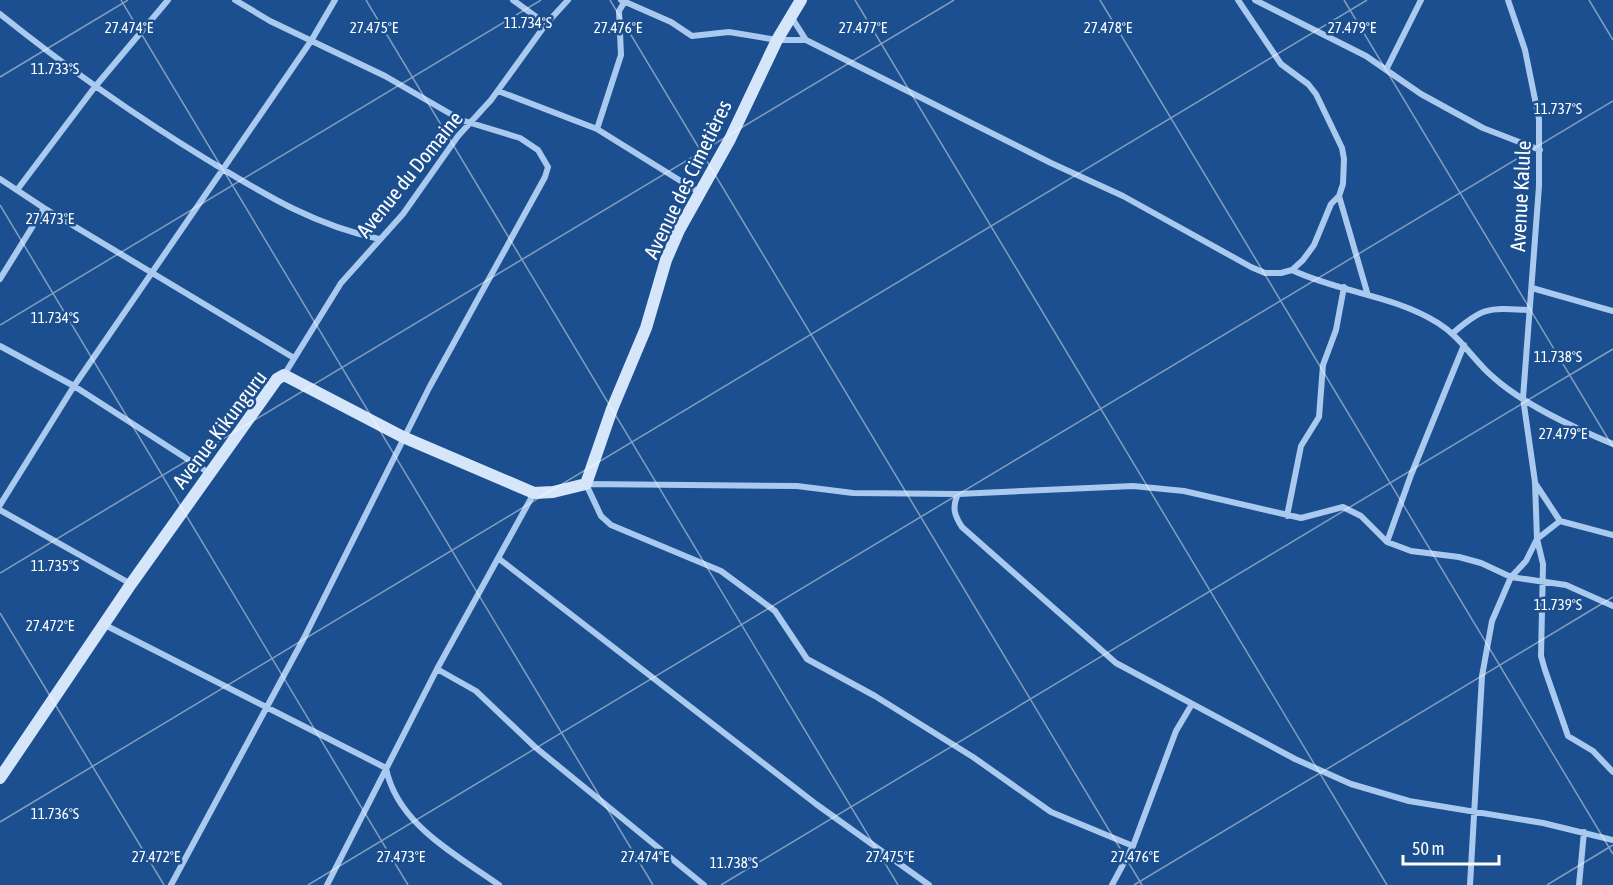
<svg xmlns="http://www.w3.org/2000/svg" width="1613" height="885" viewBox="0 0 1613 885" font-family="'Asap Condensed',sans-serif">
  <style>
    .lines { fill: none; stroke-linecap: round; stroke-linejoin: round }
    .street { stroke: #a9c9ee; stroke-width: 6 }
    .secondary { stroke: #d6e6fa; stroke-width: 12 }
    .ticks { fill: none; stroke: #fff; stroke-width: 1.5; stroke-opacity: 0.45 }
    .labels { text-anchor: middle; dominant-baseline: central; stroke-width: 5; stroke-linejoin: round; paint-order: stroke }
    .street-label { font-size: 21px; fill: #fff; stroke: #1b4f8f }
    .ticks-label { font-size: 15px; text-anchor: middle; fill: #fff; stroke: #1b4f8f; stroke-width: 5; stroke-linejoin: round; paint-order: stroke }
  </style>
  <rect width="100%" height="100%" fill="#1b4f8f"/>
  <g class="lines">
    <path class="street" d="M513,0L546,24
      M621,0L671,22L692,36L729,32L777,40H806L1051,163L1123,196L1251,267L1265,273H1281L1292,270L1303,260L1314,245L1331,204L1339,196L1343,184L1344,159L1342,148L1316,94L1308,84L1281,64L1238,0
      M1255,0L1366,56L1421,94L1483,128L1540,150
      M0,14C66,67 134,115 206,159C264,194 311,224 379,239
      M792,18L806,40
      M1386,70L1421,0
      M498,91L597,129L700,193
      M597,129L621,55L619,11L625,1
      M0,179L44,208L294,358
      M17,190L94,88L168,0
      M1339,196L1367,292
      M1292,270C1338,292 1393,295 1438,323C1461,337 1473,360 1493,377C1524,405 1575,428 1613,444
      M0,279L44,208
      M1532,288L1613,311
      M1453,333C1484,306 1489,308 1529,310
      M0,346L74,386L209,473
      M284,375L341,283L403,214L458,136L491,100L546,24L568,0
      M1535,483L1560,521L1613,535
      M958,494C952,507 954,515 962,527L1116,663L1295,759L1351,784L1409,801L1543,823L1613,840
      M0,505L74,386L311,41L335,0
      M0,510L131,584
      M1287,516L1301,446L1319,417L1323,365L1336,330L1344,287
      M1560,521L1537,539L1543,564L1541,656L1545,670L1568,736L1593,751L1613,772
      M1387,542L1411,475L1464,345
      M498,558L816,804L929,885
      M105,625L386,768C397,824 455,854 499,885
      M437,669L476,691L535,747L704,885
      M1133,846L1051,812L973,757L875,696L807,659L775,611L721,571L611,525L601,516L586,484L797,486L853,493L958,494L1133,486L1184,491L1301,518L1343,507L1361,516L1387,542L1411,551L1459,557L1481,563L1511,577L1566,585L1613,606
      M171,885L304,638L429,388L545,177L548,167L538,150L520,138L461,120L385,76L270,21L235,0
      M327,885L437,669L534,493
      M1112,885L1133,846L1176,731L1192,704
      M1470,885L1482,676L1492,621L1511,577L1526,561L1537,539L1535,482L1523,398L1539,186V119L1525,50L1508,0
      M1579,885L1584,832"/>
    <path class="secondary" d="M0,778L131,584L277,379L284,375L403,437L534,493L553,492L586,484L612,409L646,328L666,260L679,230L730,139L777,40L801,0"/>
  </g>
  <path class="ticks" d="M121,0L653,885M366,0L898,885M610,0L1142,885M855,0L1387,885M1100,0L1613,854M1344,0L1613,447M1589,0L1613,40M0,77L128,0M0,205L408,885M0,325L541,0M0,573L954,0M0,613L164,885M0,822L1367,0M308,885L1613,101M721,885L1613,349M1134,885L1613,597M1547,885L1613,845"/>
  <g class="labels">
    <g class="street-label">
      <text transform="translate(409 174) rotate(-51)">Avenue du Domaine</text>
      <text transform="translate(687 179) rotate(-64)">Avenue des Cimetières</text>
      <text transform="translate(1520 196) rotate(-87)">Avenue Kalule</text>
      <text transform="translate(219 429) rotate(-53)">Avenue Kikunguru</text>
    </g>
  </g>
  <g class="ticks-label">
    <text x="528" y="28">11.734°S</text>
    <text x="129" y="33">27.474°E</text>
    <text x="374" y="33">27.475°E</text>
    <text x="618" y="33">27.476°E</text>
    <text x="863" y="33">27.477°E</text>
    <text x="1108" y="33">27.478°E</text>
    <text x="1352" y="33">27.479°E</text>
    <text x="55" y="74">11.733°S</text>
    <text x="1558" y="114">11.737°S</text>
    <text x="50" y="224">27.473°E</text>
    <text x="55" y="323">11.734°S</text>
    <text x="1558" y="362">11.738°S</text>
    <text x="1563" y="439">27.479°E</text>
    <text x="55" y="571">11.735°S</text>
    <text x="1558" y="610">11.739°S</text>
    <text x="50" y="631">27.472°E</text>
    <text x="55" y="819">11.736°S</text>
    <text x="156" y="862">27.472°E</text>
    <text x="401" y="862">27.473°E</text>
    <text x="645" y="862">27.474°E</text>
    <text x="890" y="862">27.475°E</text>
    <text x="1135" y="862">27.476°E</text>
    <text x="734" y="868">11.738°S</text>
  </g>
  <path d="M1403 855v9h96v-9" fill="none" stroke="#ffffff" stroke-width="3"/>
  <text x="1412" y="855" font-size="18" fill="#ffffff" stroke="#1b4f8f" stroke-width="4.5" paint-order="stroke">50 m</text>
</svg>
